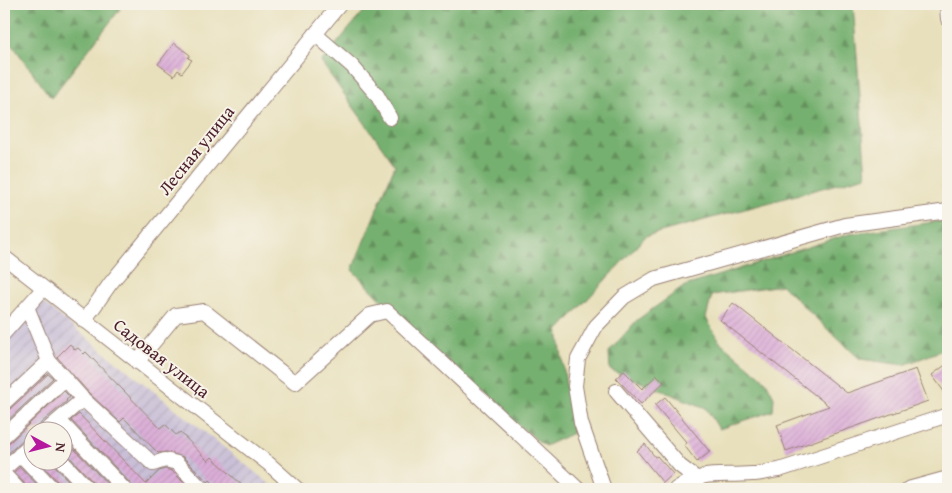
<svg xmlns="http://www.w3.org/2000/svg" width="952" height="493" viewBox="0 0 952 493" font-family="'Gentium Book Plus',serif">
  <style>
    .industrial { fill: url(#industrial-furrows); fill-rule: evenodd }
    .forest { fill: url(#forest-firs); stroke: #60684d }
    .building { fill: url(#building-hatch) }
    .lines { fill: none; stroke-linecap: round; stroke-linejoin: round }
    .minor-casing { stroke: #998074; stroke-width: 16 }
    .minor { stroke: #fff; stroke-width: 14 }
    .labels { text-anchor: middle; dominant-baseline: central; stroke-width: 4; stroke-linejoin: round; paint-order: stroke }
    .street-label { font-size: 18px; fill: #4a1f2b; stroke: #f7f3e8 }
  </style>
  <defs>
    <pattern id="industrial-furrows" width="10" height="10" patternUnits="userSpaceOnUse" patternTransform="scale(1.25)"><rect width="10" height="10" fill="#c9bfd7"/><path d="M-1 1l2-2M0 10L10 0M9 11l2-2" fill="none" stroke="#aea4b9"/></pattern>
    <pattern id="forest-firs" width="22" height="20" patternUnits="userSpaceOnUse" patternTransform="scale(1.25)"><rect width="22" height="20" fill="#76b06f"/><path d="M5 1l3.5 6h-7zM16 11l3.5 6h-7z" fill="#638f5b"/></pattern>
    <pattern id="building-hatch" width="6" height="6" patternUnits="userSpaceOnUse" patternTransform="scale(1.25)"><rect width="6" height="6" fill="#dcafd8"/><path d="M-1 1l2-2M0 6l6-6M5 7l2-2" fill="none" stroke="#be96ba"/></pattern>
  </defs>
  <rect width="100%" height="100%" fill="#f7f3e8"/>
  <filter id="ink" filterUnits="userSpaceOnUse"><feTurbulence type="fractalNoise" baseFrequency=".02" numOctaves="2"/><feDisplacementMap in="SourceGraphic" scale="10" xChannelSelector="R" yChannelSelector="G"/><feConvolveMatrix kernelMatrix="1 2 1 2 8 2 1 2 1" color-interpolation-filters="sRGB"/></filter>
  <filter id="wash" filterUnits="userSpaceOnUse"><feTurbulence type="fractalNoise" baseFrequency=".0096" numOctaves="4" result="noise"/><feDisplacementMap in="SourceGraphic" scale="20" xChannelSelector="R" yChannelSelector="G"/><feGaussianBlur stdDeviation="1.12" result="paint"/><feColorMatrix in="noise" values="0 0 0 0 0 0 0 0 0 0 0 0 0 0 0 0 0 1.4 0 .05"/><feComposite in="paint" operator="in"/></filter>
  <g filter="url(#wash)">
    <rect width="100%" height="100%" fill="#e8e0bc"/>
    <path class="industrial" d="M42,302L276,489H4V342ZM32,430H62V460H32Z"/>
    <path class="forest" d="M4,4H124L51,98L4,33Z
      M370,4H853L866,176L646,236L558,331L573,433L545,446L465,384L352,270L395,165L321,62Z
      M948,220V348L904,365L860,359L823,325L782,285L712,295L706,318L719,341L766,381L774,397L773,411L719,429L706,408L610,370L609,352L637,320L685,286L849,234Z"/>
    <g id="blocks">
      <path class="building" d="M174,43L190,55L188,58L192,60L182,73L178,70L174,76L158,64Z
        M733,303L847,393L916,369L928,401L786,451L777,425L829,406L720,320Z
        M70,344L75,350L78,348L84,354L86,352L160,428L165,424L176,435L180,432L208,461L212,457L246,489H219L210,480L208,482L183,457L167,452L158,453L124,418L120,422L89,393L57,357Z
        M948,363V397L932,375Z
        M624,371L642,389L657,375L664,382L641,404L616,378Z
        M48,374L53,378L4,424V412L10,409Z
        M64,391L70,397L66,400L67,401L41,423L38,430H32V436L26,437L4,457V445L10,442Z
        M665,397L710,452L697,462L684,445L687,443L655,405Z
        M79,414L146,484L159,471L165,469L172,471L190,489H133L130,483L71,420Z
        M62,436L112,489H97L94,483L67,454L62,452Z
        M645,444L655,457L657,456L673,474L663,483L637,451Z
        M38,460H52L55,466L76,489H62L59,483Z
        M20,467L41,489H27L24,483L14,472Z"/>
    </g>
  </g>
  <g filter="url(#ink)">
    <use href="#blocks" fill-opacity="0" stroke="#998074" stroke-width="1"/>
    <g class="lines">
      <defs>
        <path id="minor" d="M947,4L948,19
          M315,34L352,66L377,95L390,118
          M4,257L269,464L297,489
          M27,307L49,361L83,399L153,464L165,460L177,463L202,489
          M84,321L110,284L340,4
          M4,333L43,289
          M137,362L176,315L204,311L295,383L370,315L387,311L578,489
          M616,391L680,466L696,478
          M4,403L49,361
          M59,420L124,489
          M47,430L83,399
          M4,436L65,379
          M20,454L53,489
          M61,460L88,489
          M4,469L32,444
          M4,474L18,489
          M604,489L581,423L575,386L578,359L596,326L624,297L654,279L845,225L948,211
          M676,489C707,469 718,477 752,474C761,474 770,471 779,470L948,415
          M908,489L948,478"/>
      </defs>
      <use href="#minor" class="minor-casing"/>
      <use href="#minor" class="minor"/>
    </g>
  </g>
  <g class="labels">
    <g class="street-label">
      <text transform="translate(196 150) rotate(-51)">Лесная улица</text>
      <text transform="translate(162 358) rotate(38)">Садовая улица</text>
    </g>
  </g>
  <rect width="952" height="493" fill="none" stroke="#f7f3e8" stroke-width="20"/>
  <g transform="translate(48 446) rotate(97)"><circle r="24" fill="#f7f3e8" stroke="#b29e9c"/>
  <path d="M0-4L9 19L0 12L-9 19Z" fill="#b5179e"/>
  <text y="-8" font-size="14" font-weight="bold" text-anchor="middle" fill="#4a1f2b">N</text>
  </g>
</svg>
